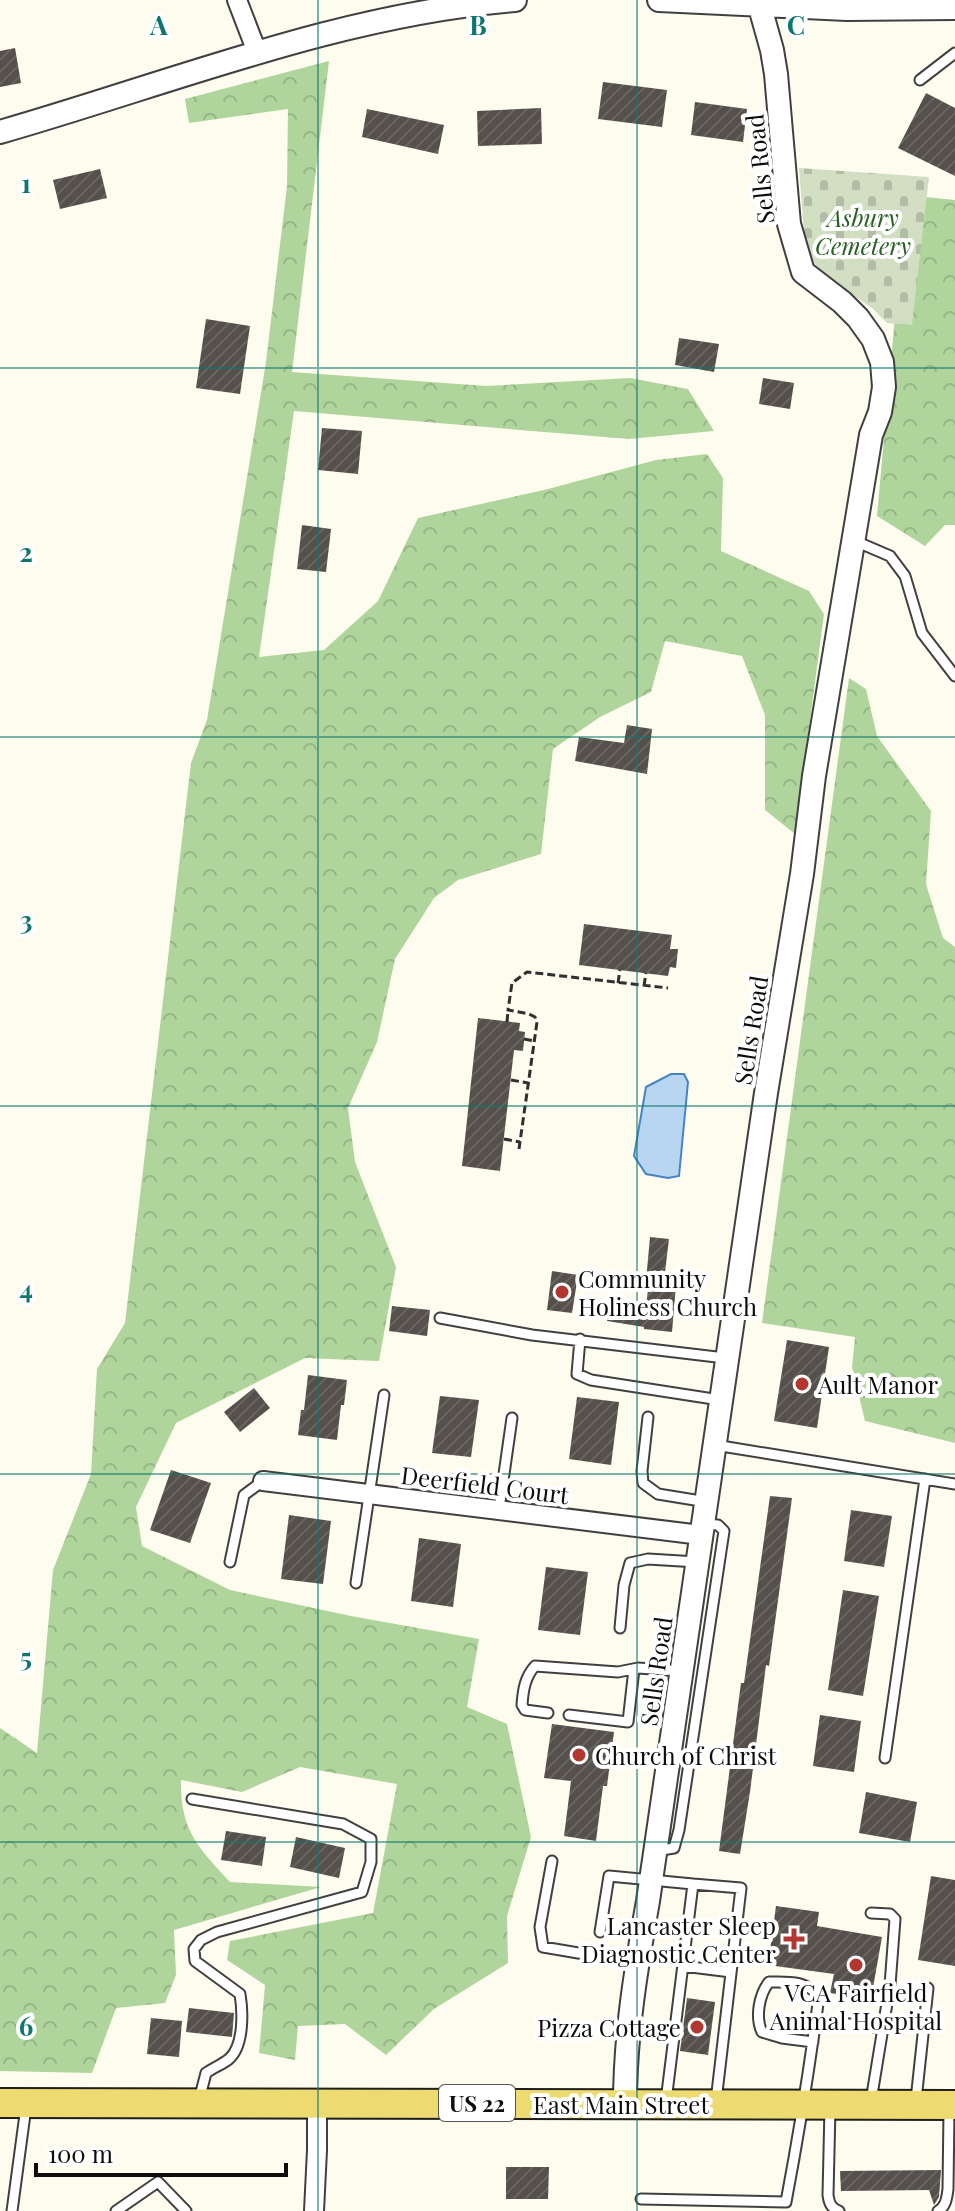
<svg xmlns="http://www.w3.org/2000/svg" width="955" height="2211" viewBox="0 0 955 2211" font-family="'Playfair Display',serif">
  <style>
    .forest { fill: url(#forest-crowns) }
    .cemetery { fill: url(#cemetery-stones) }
    .water { fill: #b8d6f1; stroke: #4584c2; stroke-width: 2 }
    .building { fill: url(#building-hatch) }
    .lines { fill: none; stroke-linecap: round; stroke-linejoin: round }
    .service-casing { stroke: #404040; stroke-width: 13 }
    .minor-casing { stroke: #404040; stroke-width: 22 }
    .tertiary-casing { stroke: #404040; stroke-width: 26 }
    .primary-casing { stroke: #1e1e1e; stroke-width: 32 }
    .path { stroke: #2f2f2f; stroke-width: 3; stroke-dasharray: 8 4; stroke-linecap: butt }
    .service { stroke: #fff; stroke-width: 9 }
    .minor { stroke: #fff; stroke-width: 18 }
    .tertiary { stroke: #fff; stroke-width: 22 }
    .primary { stroke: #edda70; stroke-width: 28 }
    .grid { fill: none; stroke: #0f766e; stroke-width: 2; stroke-opacity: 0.55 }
    .poi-dot { fill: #b23731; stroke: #fff; stroke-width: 3 }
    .labels { text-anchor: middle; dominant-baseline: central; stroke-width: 8; stroke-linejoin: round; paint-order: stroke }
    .shield { fill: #fff; stroke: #565656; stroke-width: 2 }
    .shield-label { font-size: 22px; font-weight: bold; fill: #0d0d0d }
    .street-label { font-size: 24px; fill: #0d0d0d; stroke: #fff }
    .park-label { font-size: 24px; font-style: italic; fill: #2a6023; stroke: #fff }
    .poi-label { font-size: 24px; fill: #0d0d0d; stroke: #fff; text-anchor: start }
    .grid-label { font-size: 26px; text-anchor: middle; font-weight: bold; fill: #0f766e; stroke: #fff; stroke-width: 8; stroke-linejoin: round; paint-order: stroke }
  </style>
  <defs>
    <pattern id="forest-crowns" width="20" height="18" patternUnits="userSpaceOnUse" patternTransform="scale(2)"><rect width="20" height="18" fill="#b0d59c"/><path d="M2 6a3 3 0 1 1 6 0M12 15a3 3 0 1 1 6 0" fill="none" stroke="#96b685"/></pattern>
    <pattern id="cemetery-stones" width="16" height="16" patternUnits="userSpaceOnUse" patternTransform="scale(2)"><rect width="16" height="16" fill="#d2dec2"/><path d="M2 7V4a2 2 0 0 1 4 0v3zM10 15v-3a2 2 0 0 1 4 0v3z" fill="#b3bda6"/></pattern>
    <pattern id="building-hatch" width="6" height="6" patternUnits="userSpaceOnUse" patternTransform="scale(2)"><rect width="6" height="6" fill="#55504b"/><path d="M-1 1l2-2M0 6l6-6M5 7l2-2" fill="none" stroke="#686460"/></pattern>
  </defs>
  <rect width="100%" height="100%" fill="#fefcef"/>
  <path class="forest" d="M329,61L292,372L486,386L630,378L688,389L714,431L629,439L294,411L259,657L324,650L378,601L418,518L548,489L656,460L707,454L723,478L721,551L809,591L824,614L795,834L765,810V715L742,656L665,641L651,692L600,717L553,749L541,854L458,880L434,898L395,959L377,1042L348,1108L355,1162L396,1267L379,1361L305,1358L176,1423L136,1507L142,1546L230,1590L351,1616L479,1639L467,1707L507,1724L531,1837L507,1916L508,1963L434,2009L386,2055L345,2024L298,2026L295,2060L259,2053L265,1985L227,1960L230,1941L373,1913L397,1784L300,1767L242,1792L181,1780C180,1830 198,1847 230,1882L321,1887L174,1930L176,1975L165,2003L116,2008L92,2073L0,2071V1728L37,1753L53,1570L91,1474L97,1369L125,1323L191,763L207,720L266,362L287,186L288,109L189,123L185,99Z
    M906,195L955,200V525H945L925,546L877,516Z
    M849,678L866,689L877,736L931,811L926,884L943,938L955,947V1443L865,1421L852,1367L855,1337L762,1323Z"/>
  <path class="cemetery" d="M799,168L929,177L912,325L887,323L872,308L823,275L810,258L805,244Z"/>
  <path class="water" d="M671,1074H684L688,1082L679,1176L668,1178L646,1174L634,1156L646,1087Z"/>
  <path class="building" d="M15,48L21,83L0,87V51Z
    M603,82L667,90L662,127L598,119Z
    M926,93L955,108V176L898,148Z
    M695,102L747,109L743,142L691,135Z
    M541,108L542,144L478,146L477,111Z
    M367,109L444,125L438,154L362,137Z
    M100,169L107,198L60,209L53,180Z
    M206,319L250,326L240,394L196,388Z
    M679,338L719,344L714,372L675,365Z
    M763,378L794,383L790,409L759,404Z
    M322,428L362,431L358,474L318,470Z
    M302,525L331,529L326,572L297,569Z
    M627,725L652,729L647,774L575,761L579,737L624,743Z
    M584,924L672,935L670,949H678L676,968L670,967L668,976L579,965Z
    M478,1018L520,1023L519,1031L525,1032L523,1051L514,1050L500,1171L462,1166Z
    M650,1237L669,1239L665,1272L677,1274L672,1332L644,1329V1327L607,1321L610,1301L646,1306L649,1281H646Z
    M552,1271L578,1275L572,1313L547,1310Z
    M392,1306L430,1310L427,1336L389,1331Z
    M787,1340L829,1347L817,1428L774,1421Z
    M308,1375L347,1380L344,1405H341L337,1440L298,1435L301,1410H304Z
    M254,1388L270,1408L240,1432L224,1412Z
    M440,1396L479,1400L471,1457L432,1453Z
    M577,1397L619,1402L611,1465L569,1459Z
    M171,1470L211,1483L190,1543L150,1530Z
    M770,1496L792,1498L769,1666L766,1665L750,1792L740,1854L719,1851L741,1683H744Z
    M851,1510L892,1516L884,1567L844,1561Z
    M289,1515L331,1521L323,1584L281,1579Z
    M419,1538L461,1544L453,1607L411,1601Z
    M546,1567L588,1572L580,1635L538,1630Z
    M843,1590L879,1596L863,1696L828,1690Z
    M820,1715L861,1721L854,1772L813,1766Z
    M552,1724L614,1732L607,1786H603L596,1841L564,1836L571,1781L544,1778Z
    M866,1792L917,1802L910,1842L859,1833Z
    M226,1831L266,1837L262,1866L221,1860Z
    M296,1837L345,1848L339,1878L290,1867Z
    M931,1876L955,1880V1966L918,1960Z
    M776,1906L819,1912L817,1926L882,1937L871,1999L830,1993L834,1974L768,1965Z
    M687,1998L715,2002L708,2055L680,2051Z
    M189,2008L234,2013L232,2037L186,2032Z
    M151,2018L182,2021L179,2057L147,2054Z
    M506,2167H549L548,2199H506Z
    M941,2170L939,2197L934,2205L929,2190L841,2191L840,2171Z"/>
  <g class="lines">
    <defs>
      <path id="service" d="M920,80L955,53
        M855,541L890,556L905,576L922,633L955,676
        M440,1318L532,1335L725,1358
        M580,1339L577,1374L591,1380L720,1400
        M648,1417L642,1471L643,1483L658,1494L707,1502
        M715,1445L955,1484
        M499,1509L512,1418
        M230,1562L244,1495L263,1481
        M356,1583L384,1395
        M620,1628L624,1585L630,1563L648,1559L697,1562
        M548,1713L525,1710L522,1705C523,1690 525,1677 535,1666L618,1672L638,1668L680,1671
        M569,1715L628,1722L634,1669
        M885,1758L925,1479
        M192,1799L343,1824L371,1839V1862L362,1892L217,1932L201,1940L194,1949L195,1961L240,1994C243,2012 244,2046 229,2059C223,2064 213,2068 206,2073L199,2100
        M655,1851L674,1848L679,1830L724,1531L718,1525L703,1524
        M552,1861L540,1927L543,1947L637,1963
        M871,1913L890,1914L895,1919L890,1985L871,2101
        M600,1932L609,1876L693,1884
        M683,1966L731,1972
        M824,2021L883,2028
        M916,2100L928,1988
        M666,2101L693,1884L741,1888L716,2101
        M830,2108L828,2195C829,2203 831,2208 839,2211
        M641,2199L786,2202C799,2133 810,2065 819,1996C805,1980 789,1982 769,1982C759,1995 755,2017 762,2032L782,2038L813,2042
        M12,2211L26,2107
        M116,2211L158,2182L186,2211
        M938,2211C946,2207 947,2197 948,2189L949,2110"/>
      <path id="minor" d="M237,0L257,52
        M263,1481L701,1535
        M314,2211L317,2150V2102"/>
      <path id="tertiary" d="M659,0L847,9L955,8
        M0,132C171,83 337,15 515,0
        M625,2104C625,2035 636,1969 648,1901L766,1093L802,874L814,776L871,435L880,412L884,387L882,362L873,339L858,318L842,302L803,272L789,224L776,74L772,50L758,0"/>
      <path id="primary" d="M0,2103L955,2105"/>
    </defs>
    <use href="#service" class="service-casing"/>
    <use href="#minor" class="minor-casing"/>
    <use href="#tertiary" class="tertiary-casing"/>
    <use href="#primary" class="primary-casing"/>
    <path class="path" d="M618,983L620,970
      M644,986L646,973
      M507,1022L508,1010
      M524,1039L534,1041
      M511,1080L528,1083
      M504,1139L520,1142
      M519,1149L537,1022L535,1017L529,1014L508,1010L512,983L527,972L668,988"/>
    <use href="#service" class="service"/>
    <use href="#minor" class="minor"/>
    <use href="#tertiary" class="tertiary"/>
    <use href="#primary" class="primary"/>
  </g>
  <path class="grid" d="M318,0V2211M637,0V2211M0,368H955M0,737H955M0,1106H955M0,1474H955M0,1842H955"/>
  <g class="poi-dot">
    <circle cx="562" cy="1292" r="8"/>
    <circle cx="802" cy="1384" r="8"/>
    <circle cx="579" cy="1755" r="8"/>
    <path d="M790 1927h8v8h8v8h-8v8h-8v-8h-8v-8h8z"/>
    <circle cx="856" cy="1965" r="8"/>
    <circle cx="697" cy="2027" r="8"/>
  </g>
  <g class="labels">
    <rect class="shield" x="439" y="2085" width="76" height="36" rx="6"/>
    <g class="shield-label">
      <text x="477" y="2103">US 22</text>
    </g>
    <g class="street-label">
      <text transform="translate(759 169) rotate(-96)">Sells Road</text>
      <text transform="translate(750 1030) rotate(-81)">Sells Road</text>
      <text transform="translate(485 1484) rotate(7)">Deerfield Court</text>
      <text transform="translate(655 1671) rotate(-82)">Sells Road</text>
      <text x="621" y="2104">East Main Street</text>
    </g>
    <g class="park-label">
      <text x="863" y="217">Asbury<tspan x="863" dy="28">Cemetery</tspan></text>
    </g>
    <g class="poi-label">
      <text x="578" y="1278">Community<tspan x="578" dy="28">Holiness Church</tspan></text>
      <text x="818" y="1384">Ault Manor</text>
      <text x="595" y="1755">Church of Christ</text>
      <text x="776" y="1925" text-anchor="end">Lancaster Sleep<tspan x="776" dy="28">Diagnostic Center</tspan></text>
      <text x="856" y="1992" text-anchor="middle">VCA Fairfield<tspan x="856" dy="28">Animal Hospital</tspan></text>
      <text x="681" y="2027" text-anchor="end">Pizza Cottage</text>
    </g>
  </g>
  <g class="grid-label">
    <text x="159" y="35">A</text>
    <text x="478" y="35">B</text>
    <text x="796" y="35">C</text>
    <text x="26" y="193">1</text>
    <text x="26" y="562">2</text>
    <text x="26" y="930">3</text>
    <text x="26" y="1299">4</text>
    <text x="26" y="1667">5</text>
    <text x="26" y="2036">6</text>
  </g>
  <path d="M36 2163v12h250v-12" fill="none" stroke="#0d0d0d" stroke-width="4"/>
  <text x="48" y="2163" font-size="24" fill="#0d0d0d" stroke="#ffffff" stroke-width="6" paint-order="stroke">100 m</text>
</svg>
